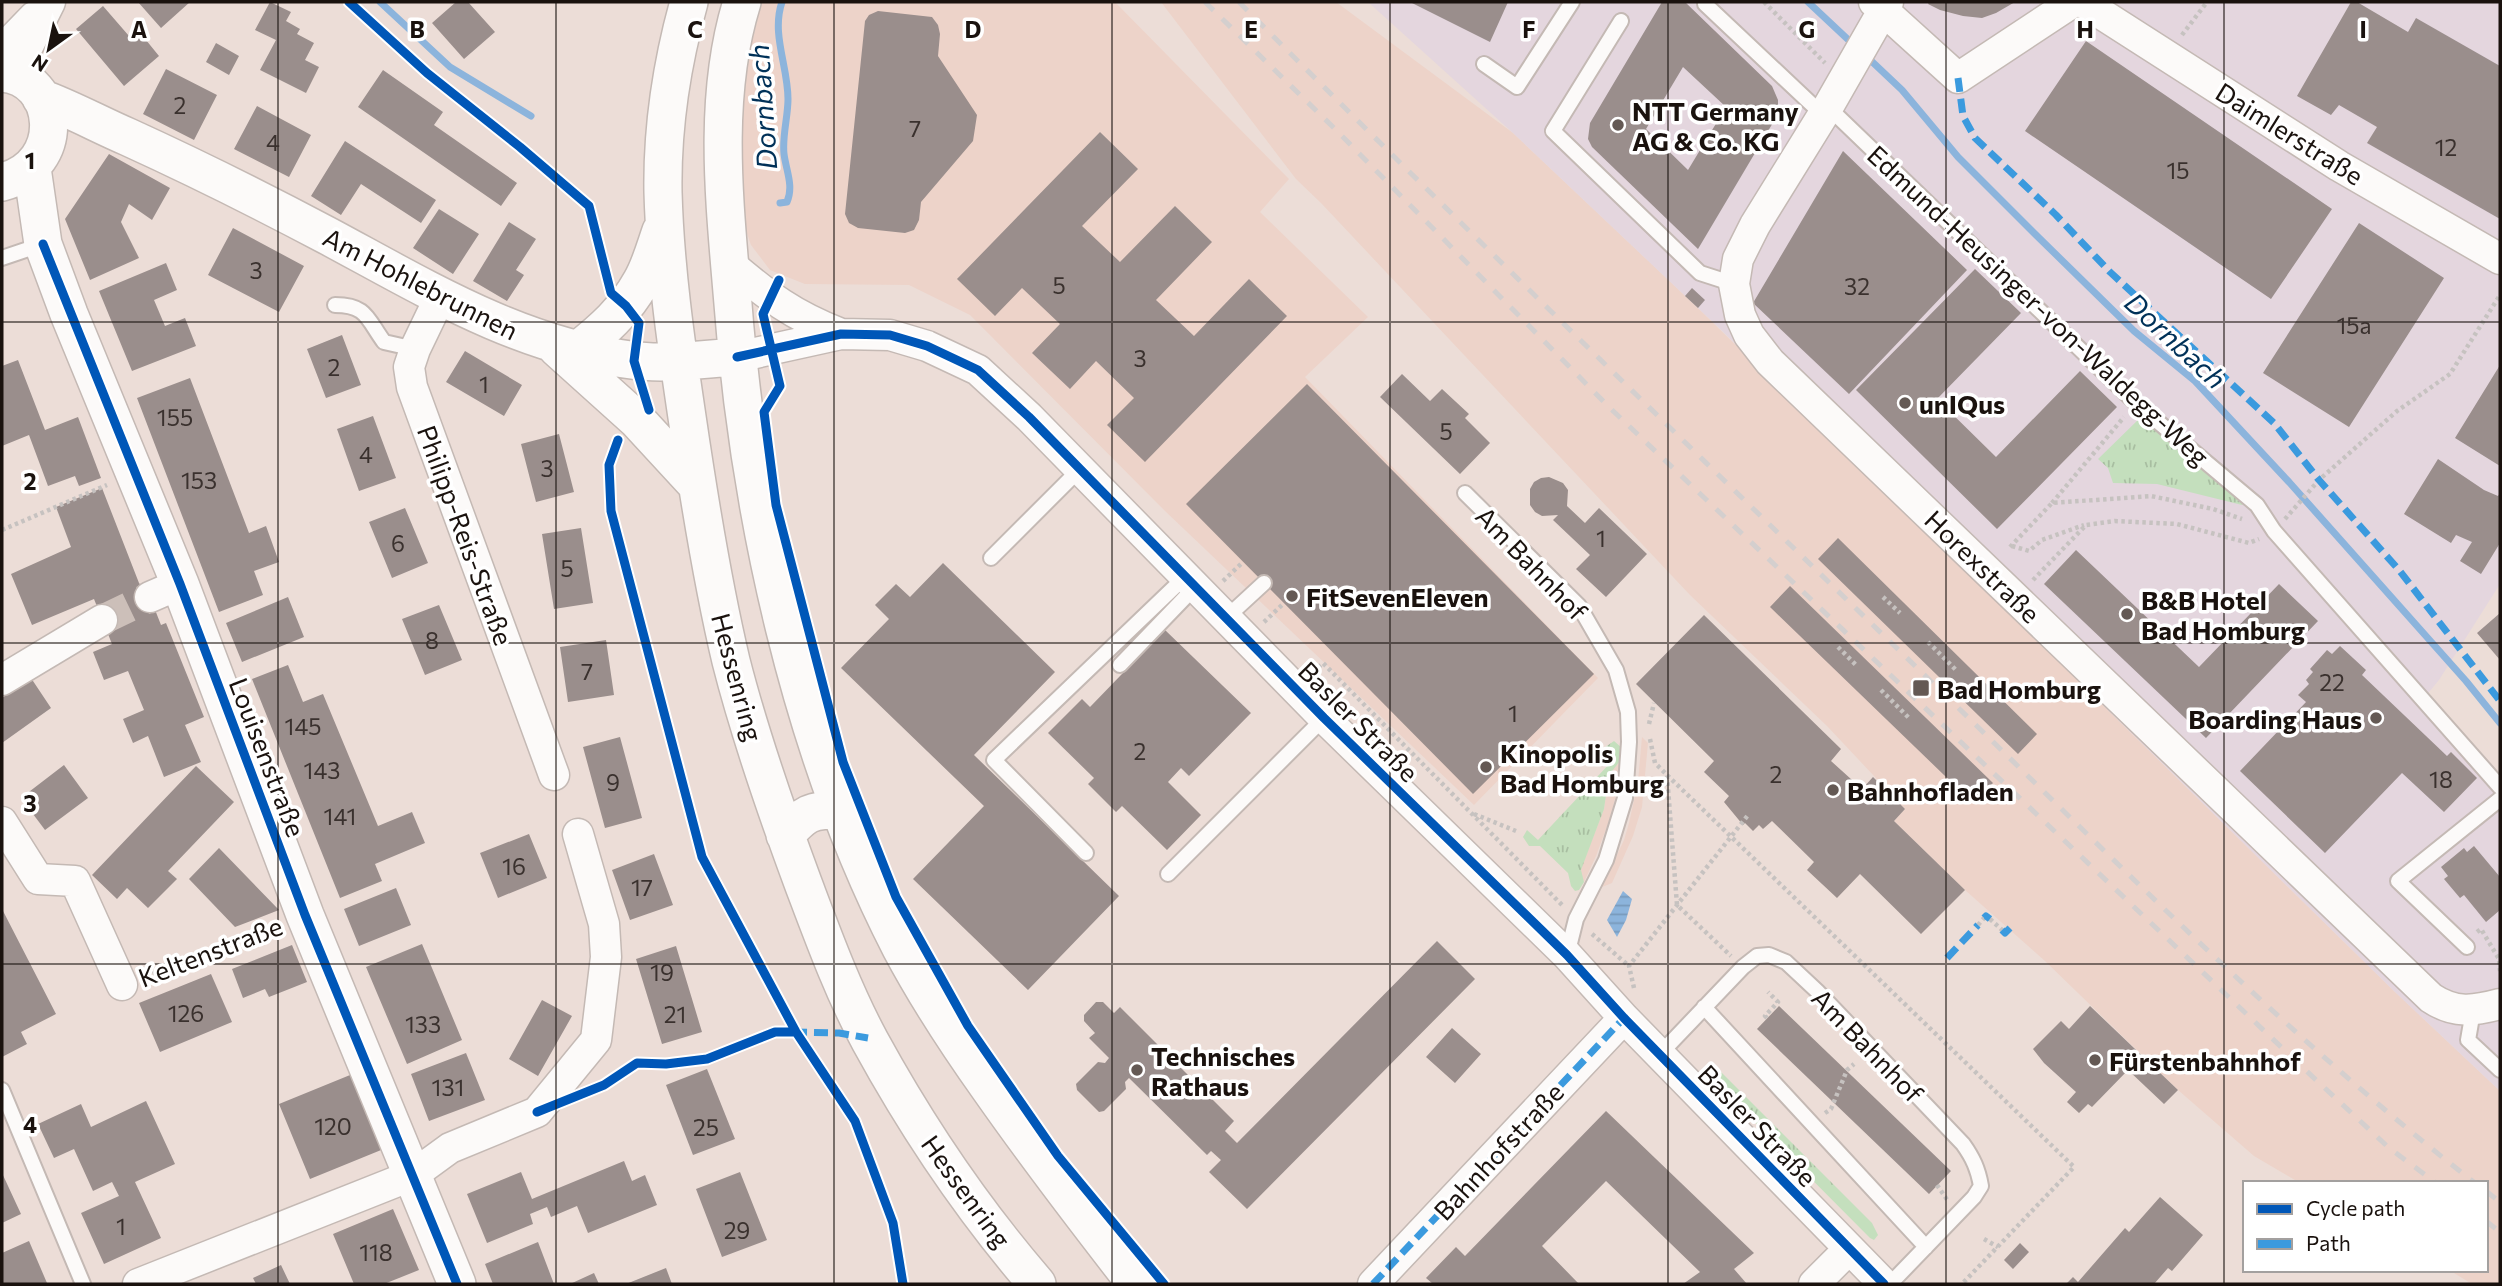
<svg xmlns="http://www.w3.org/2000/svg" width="2502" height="1286" viewBox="0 0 2502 1286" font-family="Commissioner,sans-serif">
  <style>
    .built { fill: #edd3c9 }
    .industrial { fill: #e4d6de }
    .grass { fill: url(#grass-tufts) }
    .water { fill: url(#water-rules) }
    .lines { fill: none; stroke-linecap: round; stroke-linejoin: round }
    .stream { stroke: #8cb4dc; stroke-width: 7 }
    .building { fill: #9a8e8c; fill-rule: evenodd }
    .minor-tunnel { stroke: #ccbfb9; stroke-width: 30; stroke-dasharray: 30 15; stroke-linecap: butt }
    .service-casing { stroke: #c4b9b4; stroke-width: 18 }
    .minor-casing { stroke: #c4b9b4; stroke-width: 33 }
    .tertiary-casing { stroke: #c4b9b4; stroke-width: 40 }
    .path { stroke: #c6c2c0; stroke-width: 4.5; stroke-dasharray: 3.5 3.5; stroke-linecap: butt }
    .service { stroke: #fcfaf9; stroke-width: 14 }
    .minor { stroke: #fcfaf9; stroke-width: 30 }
    .tertiary { stroke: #fcfaf9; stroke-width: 37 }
    .rail { stroke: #d4cfce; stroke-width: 5; stroke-dasharray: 12 12; stroke-linecap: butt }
    .quiet { stroke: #3b9ade; stroke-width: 7; stroke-dasharray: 14 7; stroke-linecap: butt }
    .cycleway-casing { stroke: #fff; stroke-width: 13 }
    .cycleway { stroke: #0057b8; stroke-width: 9 }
    .grid { fill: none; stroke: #1a120e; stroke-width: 2; stroke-opacity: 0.55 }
    .poi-dot { fill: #645954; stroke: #fff; stroke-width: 2.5 }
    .labels { text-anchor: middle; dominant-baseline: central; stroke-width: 7; stroke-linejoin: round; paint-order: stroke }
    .number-label { font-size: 23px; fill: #3a312e }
    .poi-label { font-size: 26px; font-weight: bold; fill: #1a120e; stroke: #fff; text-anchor: start }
    .street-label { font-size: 26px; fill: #1a120e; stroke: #fff }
    .water-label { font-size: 28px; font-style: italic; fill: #003158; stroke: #fff }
    .grid-label { font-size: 23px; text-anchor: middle; font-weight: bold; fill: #1a120e; stroke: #fff; stroke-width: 7; stroke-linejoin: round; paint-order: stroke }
  </style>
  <defs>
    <pattern id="grass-tufts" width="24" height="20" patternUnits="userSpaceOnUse" patternTransform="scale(1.75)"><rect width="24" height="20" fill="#c4dfbd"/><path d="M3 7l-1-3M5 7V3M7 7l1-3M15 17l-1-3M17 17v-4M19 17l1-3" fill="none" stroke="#a8bea1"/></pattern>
    <pattern id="water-rules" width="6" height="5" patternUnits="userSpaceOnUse" patternTransform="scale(1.75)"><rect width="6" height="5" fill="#8cb4dc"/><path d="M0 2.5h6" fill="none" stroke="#789abc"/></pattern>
  </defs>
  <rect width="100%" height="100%" fill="#ecddd7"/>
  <path class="built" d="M762,2H1115L1289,179L1260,212L1368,317L1305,377L1598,678L1474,805L1165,511L970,315L909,285L805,284L770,270L751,245L735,198L745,69Z
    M1161,2H1336L1513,133L1698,308L2395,992L2500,1091V1284H2472L2449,1270H2486V1183H2300L2254,1156L2178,1090L2045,961L1965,890L1894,821L1905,809L1827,726L1690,595L1321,203L1296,179Z
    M1642,737L1648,743L1642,807L1633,836L1612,883L1602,887L1624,840L1629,823L1638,782Z
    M1620,761L1616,795L1609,821L1596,856L1584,882L1580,871L1604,809L1609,774Z"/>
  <path class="industrial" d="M1368,2H2500V584L2439,680L2420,703L2500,799V1091L2395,992L1719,328L1513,133Z"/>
  <path class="grass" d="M2141,417L2189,460L2245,501L2242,505L2157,484L2113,483L2108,468L2098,459Z
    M1614,741L1622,748L1620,761L1609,775L1604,809L1581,870L1584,882L1579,890L1575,891L1571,886L1568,873L1540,846H1529L1523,837L1527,830L1538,840L1612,761L1601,750Z
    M1709,1066L1719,1070L1872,1223L1878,1235L1874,1240L1870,1238L1712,1079L1707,1068Z"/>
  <path class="water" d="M1623,891L1632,899L1626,920L1617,937L1607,920Z"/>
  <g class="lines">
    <path class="stream" d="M380,2L450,67L531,116
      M1808,2L1856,47
      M1865,55L1902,90L1958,157L2034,233L2134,331L2195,381L2289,482L2466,681L2500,723
      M780,203L787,202C794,186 786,170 784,154C782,136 788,117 788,99C788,66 771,34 782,2"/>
  </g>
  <path class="building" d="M138,2H190L161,28Z
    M270,2L291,12L286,21L300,29L297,34L314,43L305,60L319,67L306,93L260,70L276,40L255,30Z
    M456,2H468L495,32L464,59L432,23Z
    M1410,2H1508L1490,42Z
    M1662,2H1685L1772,86L1778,100V111L1774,121L1698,249L1592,147L1588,139L1590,123ZM1683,67L1726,107L1688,170L1646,129Z
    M1929,2H2015L1996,13L1982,18L1963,16L1940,10L1928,4Z
    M2351,2H2357L2408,32L2416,18L2500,66V219L2367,143L2377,127L2339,105L2331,115L2297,96Z
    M103,6L129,36L137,29L159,56L124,86L76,29Z
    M878,11L932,17L938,25L940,34L938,56L977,115L973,141L921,202L919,220L914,230L905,233L858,228L849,223L845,214L865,21L869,15Z
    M2086,41L2332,209L2271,299L2025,131Z
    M216,43L239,56L229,75L206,62Z
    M166,69L217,95L194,140L143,114Z
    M383,70L443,112L434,125L517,183L501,206L358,107Z
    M257,106L311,135L289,177L234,149Z
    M1100,132L1138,169L1082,226L1120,262L1175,206L1212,242L1156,300L1194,336L1249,279L1287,316L1145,462L1107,425L1134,398L1096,361L1070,389L1032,353L1060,324L1022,288L995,316L957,279Z
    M345,141L436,200L421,223L361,184L341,215L311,196Z
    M1843,151L1967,270L1849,394L1753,303Z
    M109,154L170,188L152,220L129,204L121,222L139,258L90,280L65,219Z
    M439,209L479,234L453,274L413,248Z
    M509,222L536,239L516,270L524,275L507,301L473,281Z
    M2359,223L2444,278L2349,427L2263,373Z
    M233,228L304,266L279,312L208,275Z
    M166,263L177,290L154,300L165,326L185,318L196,346L132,371L99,291Z
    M1975,269L2021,313L1937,399L1996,457L2080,371L2117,407L1997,529L1856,390Z
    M1692,288L1705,300L1698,308L1685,296Z
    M342,335L361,385L326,398L307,349Z
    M465,351L522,385L504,416L446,382Z
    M18,360L45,430L78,417L101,478L79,486L75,476L48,486L29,435L2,446V366Z
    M2500,365V466L2455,438Z
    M1402,374L1430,401L1442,389L1469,414L1465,418L1490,443L1460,474L1380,397Z
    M190,378L249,533L266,526L279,562L254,571L263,595L219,612L137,398Z
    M1307,384L1594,674L1473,794L1186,504Z
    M373,416L396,478L359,491L337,429Z
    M559,434L574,492L536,502L521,444Z
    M2438,459L2484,490L2498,496L2500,493V543L2481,574L2460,561L2472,542L2456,535L2451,543L2404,514Z
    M1549,477L1563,483L1568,490L1567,506L1585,523L1599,508L1647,554L1606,597L1576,569L1590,555L1553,520L1558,515L1542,516L1535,512L1530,505V489L1534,482L1541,478Z
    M102,488L139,583L150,597L161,625L166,623L204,717L185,725L201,762L164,777L148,736L133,743L123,719L144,710L128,671L104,680L93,652L112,644L94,599L32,625L11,574L71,547L56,507Z
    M405,508L428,563L392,578L369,522Z
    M581,528L593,603L554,609L542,534Z
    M1838,538L2037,734L2018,754L1818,559Z
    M2076,550L2199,667L2279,584L2318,621L2206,738L2044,584Z
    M943,563L1055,672L974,755L1119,896L1028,990L913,879L984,806L841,668L889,619L875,605L896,584L910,597Z
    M1790,586L1993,783L1973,803L1770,607Z
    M288,597L304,637L242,662L226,623Z
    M439,605L462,660L425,675L402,619Z
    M2500,613V660L2477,633Z
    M1704,615L1841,749L1831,761L1862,789L1873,777L1905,809L1894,821L1965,890L1921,934L1860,874L1837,898L1807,870L1814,862L1772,821L1763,829L1759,825L1753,831L1745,823L1743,825L1724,802L1729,796L1704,772L1714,761L1636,684Z
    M1154,627L1161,634L1165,630L1251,713L1189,776L1181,768L1168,782L1201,815L1167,850L1122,806L1116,812L1088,784L1094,778L1048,733L1082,699L1090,707L1152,643L1145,636Z
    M606,640L614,695L568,702L560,647Z
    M2340,646L2366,670L2362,675L2447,756L2451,752L2477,778L2444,812L2402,773L2325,853L2240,771L2306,702L2298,695L2309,684L2306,680L2313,672L2310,669L2327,650L2332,654Z
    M288,665L303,702L323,694L378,826L412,812L425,843L375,864L382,881L340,898L252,679Z
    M31,678L51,708L2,743V698Z
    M620,737L642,818L605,828L583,747Z
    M64,765L88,798L45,830L21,798Z
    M196,766L234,802L168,871L177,879L148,908L127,888L117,899L92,875Z
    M529,834L547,878L498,898L480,853Z
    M2474,846L2500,877V910L2486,922L2464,895L2460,898L2444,879L2448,876L2441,867L2464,848L2467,852Z
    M219,848L279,910L235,927L189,879Z
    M654,854L673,905L630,920L612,870Z
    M396,888L411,925L359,946L344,909Z
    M2,909L56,1014L21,1032L27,1044L2,1057Z
    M1437,941L1475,979L1247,1209L1209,1172L1221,1160L1211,1151L1207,1155L1129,1078L1125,1082L1126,1089L1104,1111L1099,1112L1077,1090L1076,1084L1098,1062L1105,1063L1109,1058L1089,1038L1095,1033L1084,1021V1015L1096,1002H1103L1114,1013L1120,1007L1234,1121L1225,1131L1237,1143Z
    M422,944L462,1040L407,1064L366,967Z
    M292,945L307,982L269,997L265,989L243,998L232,969Z
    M676,946L702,1032L662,1044L636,959Z
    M211,974L232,1022L160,1052L139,1003Z
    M542,1000L572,1016L538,1076L509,1059Z
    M1779,1006L1951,1171L1929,1194L1757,1029Z
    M2090,1006L2178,1090L2164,1104L2128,1070L2092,1107L2088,1104L2079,1113L2067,1102L2076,1092L2044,1063L2033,1049L2061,1021L2069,1029Z
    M1452,1028L1481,1054L1455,1083L1426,1057Z
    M466,1053L485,1100L429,1121L411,1074Z
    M707,1069L735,1139L693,1155L666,1085Z
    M355,1073L386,1148L310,1179L279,1104Z
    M146,1101L175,1164L135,1182L161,1238L104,1264L81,1213L119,1196L112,1182L93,1191L74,1149L54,1158L38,1124L81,1104L91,1127Z
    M1606,1111L1754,1253L1734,1269L1747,1284H1683L1700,1272L1606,1181L1542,1246L1579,1284H1433L1426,1278L1456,1247L1465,1256Z
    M624,1161L632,1181L645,1175L657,1205L588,1233L577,1206L551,1217L547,1207L530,1214L533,1224L487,1243L467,1194L521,1172L532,1199Z
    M740,1172L767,1240L722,1257L696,1189Z
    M2,1173L21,1214L2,1223Z
    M2160,1197L2203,1235L2172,1271L2168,1268L2154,1284H2066L2073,1277L2078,1282L2125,1228L2129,1232Z
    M393,1209L419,1270L384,1284H354L333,1234Z
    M29,1241L47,1283L2,1284V1253Z
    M538,1242L554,1284H493L485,1264Z
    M2020,1243L2029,1252L2013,1269L2004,1260Z
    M281,1265L290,1284H256L253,1278Z
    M666,1268L672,1284H626Z
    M594,1273L599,1284H570Z"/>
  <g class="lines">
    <path class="minor-tunnel" d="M102,620L150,597"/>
    <defs>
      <path id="service" d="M1705,4L1823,115
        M1621,21L1553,131L1700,273L1734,284
        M1484,64L1517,87L1572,2
        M1828,107L2138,405L2257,505L2274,531L2500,787
        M2,258L43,244
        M335,305C367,305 367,319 384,342L415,349
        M1465,493L1579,606L1616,670L1628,712L1629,742L1625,798L1606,860L1576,919L1567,955
        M991,558L1080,469
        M1226,618L1264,583
        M1120,665L1196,586
        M1086,853L994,760L1186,576
        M1168,874L1324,718
        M2467,947L2398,881L2500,799
        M1704,1007L1926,1247
        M2473,1011L2468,1040L2500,1070
        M1660,1054L1743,967L1757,956L1769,955L1786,962L1817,991L1963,1144C1973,1158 1978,1169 1981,1186L1974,1197L1890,1284
        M2,1090L83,1284"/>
      <path id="minor" d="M1874,2L1958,78L2073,2
        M1888,2L1828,107L1755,225L1738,259L1734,284L1740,315L1749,335L1770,362L2431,998C2455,1014 2474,1011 2500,1004
        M2083,2L2339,166L2500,259
        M2,50L34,17
        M25,81L26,50L50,2
        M729,263C769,297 792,315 841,334
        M440,297L415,349L409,367L412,387L554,775
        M737,357L841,334L890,335L927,346L978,370L1029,417L1324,718L1567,955L1624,1018L1884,1284
        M150,597L180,584
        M2,680L102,620
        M2,822L38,879L75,881L122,985
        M138,1284L413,1175L450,1148L537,1112L596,1040L606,957L604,924L578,834
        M1373,1284L1624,1018
        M1814,1284L1849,1249"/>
      <path id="tertiary" d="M689,2C672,63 662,129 663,192C665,267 676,343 687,417C699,499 712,581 731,661C750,736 776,810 803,883C823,936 843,991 870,1041C917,1127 973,1210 1037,1284
        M742,2C713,95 724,197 732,292C748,511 800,752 901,948C927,997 958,1044 990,1089C1037,1156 1086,1220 1136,1284
        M2,73C59,77 69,165 2,182
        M41,98C71,109 98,124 128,137C196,168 262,201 328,236C425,288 519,346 631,360C665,365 702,359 737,357
        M32,168L43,244L69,314L180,584L305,915L457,1284
        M557,348L637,420L696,484
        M578,350C603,330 625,311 641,282C650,267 655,248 661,231
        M785,835C806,813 809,810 840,810"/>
    </defs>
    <use href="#service" class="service-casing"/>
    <use href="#minor" class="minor-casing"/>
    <use href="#tertiary" class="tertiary-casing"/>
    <path class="path" d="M1764,2L1825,63
      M2182,35L2207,2
      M2052,503L2124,417
      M2285,519L2319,480L2397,411L2450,374L2500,295
      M2,530L107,485
      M2012,546L2029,551L2042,540L2084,525
      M2010,547L2052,503L2151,496L2213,509L2242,519
      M2033,580L2086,525L2115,521L2177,524L2249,543L2259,539
      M1223,581L1243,562
      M1883,597L1900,613
      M1264,622L1284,603
      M1928,642L1957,671
      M1838,647L1856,665
      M1313,672L1323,663L1563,906
      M1881,690L1910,719
      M1649,724L1654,703
      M1650,739L1655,763L1667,775L1677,905L1731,956
      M1667,775L2074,1167L1962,1284
      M1474,814L1516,831
      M1990,919L2002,930
      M1978,925L1984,918
      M2477,932L2481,929L2499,959L2500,971
      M1592,934L1629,966
      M146,976L278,925
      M1634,988L1629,966L1748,815
      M1767,1018L1765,1016L1778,1002L1768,992
      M1825,1113L1831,1109L1847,1070L1854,1064
      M1937,1185L1948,1201
      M1984,1239L1998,1247"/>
    <use href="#service" class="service"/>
    <use href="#minor" class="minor"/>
    <use href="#tertiary" class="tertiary"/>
    <path class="rail" d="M1205,2L1335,129L1610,408L2299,1064L2388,1147L2436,1183
      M1239,2C1471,235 1708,465 1944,694C2117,862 2285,1035 2475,1183
      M2486,1191L2500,1202
      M2486,1221L2500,1232"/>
    <path class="quiet" d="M1958,78L1963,116L1975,138L2056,215L2110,272L2274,423L2319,480L2399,570L2500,701
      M1984,918L1986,916L1990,919
      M2002,930L2005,933L2010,928
      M1947,958L1978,925
      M793,1032L839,1033L868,1038
      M1373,1284L1624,1018"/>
    <defs>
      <path id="cycleway" d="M349,2L427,73L520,147L589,206L611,293L626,306L639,323L634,361L649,410
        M43,244L180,584L305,915L457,1284
        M779,280L763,314L780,386L764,412L776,505L843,762L896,897L968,1026L1058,1156L1164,1284
        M737,357L841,334L890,335L927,346L978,370L1029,417L1324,718L1567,955L1624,1018L1884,1284
        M618,440L609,465L611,511L702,857L796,1032L855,1121L893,1223L903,1284
        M537,1112L604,1085L637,1063L666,1064L707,1059L775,1032H796"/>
    </defs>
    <use href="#cycleway" class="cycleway-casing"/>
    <use href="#cycleway" class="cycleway"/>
  </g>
  <path class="grid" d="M278,2V1284M556,2V1284M834,2V1284M1112,2V1284M1390,2V1284M1668,2V1284M1946,2V1284M2224,2V1284M2,322H2500M2,643H2500M2,964H2500"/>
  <g class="poi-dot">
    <circle cx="1618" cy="125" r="7"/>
    <circle cx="1905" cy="403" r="7"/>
    <circle cx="1292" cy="596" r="7"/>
    <circle cx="2127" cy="614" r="7"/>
    <rect x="1912" y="679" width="18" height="18" rx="3.5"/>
    <circle cx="2376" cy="718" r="7"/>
    <circle cx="1486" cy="767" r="7"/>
    <circle cx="1833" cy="790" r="7"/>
    <circle cx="2095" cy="1060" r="7"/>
    <circle cx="1137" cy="1070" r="7"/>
  </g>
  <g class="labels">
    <g class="number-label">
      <text x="180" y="105">2</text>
      <text x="915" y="128">7</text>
      <text x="273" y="142">4</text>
      <text x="2446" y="147">12</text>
      <text x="2178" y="170">15</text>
      <text x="256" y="270">3</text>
      <text x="1059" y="285">5</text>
      <text x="1857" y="286">32</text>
      <text x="2354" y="325">15a</text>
      <text x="1140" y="358">3</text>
      <text x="334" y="367">2</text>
      <text x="484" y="384">1</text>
      <text x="175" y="417">155</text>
      <text x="1446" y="431">5</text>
      <text x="366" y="454">4</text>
      <text x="547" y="468">3</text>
      <text x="199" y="480">153</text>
      <text x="1601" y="538">1</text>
      <text x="398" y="543">6</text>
      <text x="567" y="568">5</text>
      <text x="432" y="640">8</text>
      <text x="587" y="671">7</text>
      <text x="2332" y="682">22</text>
      <text x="1513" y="713">1</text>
      <text x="303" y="726">145</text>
      <text x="1140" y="751">2</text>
      <text x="322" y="770">143</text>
      <text x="1776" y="774">2</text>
      <text x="2441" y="779">18</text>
      <text x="613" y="782">9</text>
      <text x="340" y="816">141</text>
      <text x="514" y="866">16</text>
      <text x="642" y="887">17</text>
      <text x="662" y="972">19</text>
      <text x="186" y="1013">126</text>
      <text x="675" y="1014">21</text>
      <text x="423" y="1024">133</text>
      <text x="448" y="1087">131</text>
      <text x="333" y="1126">120</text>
      <text x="706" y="1127">25</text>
      <text x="121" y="1226">1</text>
      <text x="737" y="1230">29</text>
      <text x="376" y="1252">118</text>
    </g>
    <g class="poi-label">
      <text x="1632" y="110">NTT Germany<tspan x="1632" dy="30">AG &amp; Co. KG</tspan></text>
      <text x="1919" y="403">unIQus</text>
      <text x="1306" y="596">FitSevenEleven</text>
      <text x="2141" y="599">B&amp;B Hotel<tspan x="2141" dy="30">Bad Homburg</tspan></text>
      <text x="1937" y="688">Bad Homburg</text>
      <text x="2362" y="718" text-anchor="end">Boarding Haus</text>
      <text x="1500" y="752">Kinopolis<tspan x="1500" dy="30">Bad Homburg</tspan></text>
      <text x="1847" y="790">Bahnhofladen</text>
      <text x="1151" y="1055">Technisches<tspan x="1151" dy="30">Rathaus</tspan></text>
      <text x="2109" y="1060">Fürstenbahnhof</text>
    </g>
    <g class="street-label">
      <text transform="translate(2290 133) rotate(32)">Daimlerstraße</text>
      <text transform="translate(421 283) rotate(27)">Am Hohlebrunnen</text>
      <text transform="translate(2039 305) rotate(43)">Edmund-Heusinger-von-Waldegg-Weg</text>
      <text transform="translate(466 535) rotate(70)">Philipp-Reis-Straße</text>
      <text transform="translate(1532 563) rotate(46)">Am Bahnhof</text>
      <text transform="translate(1983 566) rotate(44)">Horexstraße</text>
      <text transform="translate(738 677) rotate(75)">Hessenring</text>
      <text transform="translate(1359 721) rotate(45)">Basler Straße</text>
      <text transform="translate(268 757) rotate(69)">Louisenstraße</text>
      <text transform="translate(210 951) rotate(-21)">Keltenstraße</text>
      <text transform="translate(1868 1045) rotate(46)">Am Bahnhof</text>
      <text transform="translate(1758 1125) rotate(46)">Basler Straße</text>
      <text transform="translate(1498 1151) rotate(-47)">Bahnhofstraße</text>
      <text transform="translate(967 1191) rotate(54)">Hessenring</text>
    </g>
    <g class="water-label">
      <text transform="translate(762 107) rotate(-94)">Dornbach</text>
      <text transform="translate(2176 340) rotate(43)">Dornbach</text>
    </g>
  </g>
  <g class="grid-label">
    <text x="139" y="38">A</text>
    <text x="417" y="38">B</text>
    <text x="695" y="38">C</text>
    <text x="973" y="38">D</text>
    <text x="1251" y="38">E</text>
    <text x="1529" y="38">F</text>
    <text x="1807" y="38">G</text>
    <text x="2085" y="38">H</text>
    <text x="2363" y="38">I</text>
    <text x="30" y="169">1</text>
    <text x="30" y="490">2</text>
    <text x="30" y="812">3</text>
    <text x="30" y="1133">4</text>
  </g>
  <rect width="2502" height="1286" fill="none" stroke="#1a120e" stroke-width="7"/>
  <rect x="2243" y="1181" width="245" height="91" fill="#ffffff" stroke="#a3a09f" stroke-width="2"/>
  <rect x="2257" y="1204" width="35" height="10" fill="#0057b8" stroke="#a3a09f" stroke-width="2"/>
  <text x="2306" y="1216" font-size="21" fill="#1a120e">Cycle path</text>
  <rect x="2257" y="1239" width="35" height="10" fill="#3b9ade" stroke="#a3a09f" stroke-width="2"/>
  <text x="2306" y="1251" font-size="21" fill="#1a120e">Path</text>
  <g transform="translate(49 49) rotate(213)" stroke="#ffffff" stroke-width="5" paint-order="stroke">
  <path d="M0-5L12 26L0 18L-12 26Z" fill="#1a120e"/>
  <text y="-10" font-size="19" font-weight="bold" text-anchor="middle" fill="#1a120e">N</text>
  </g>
</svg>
